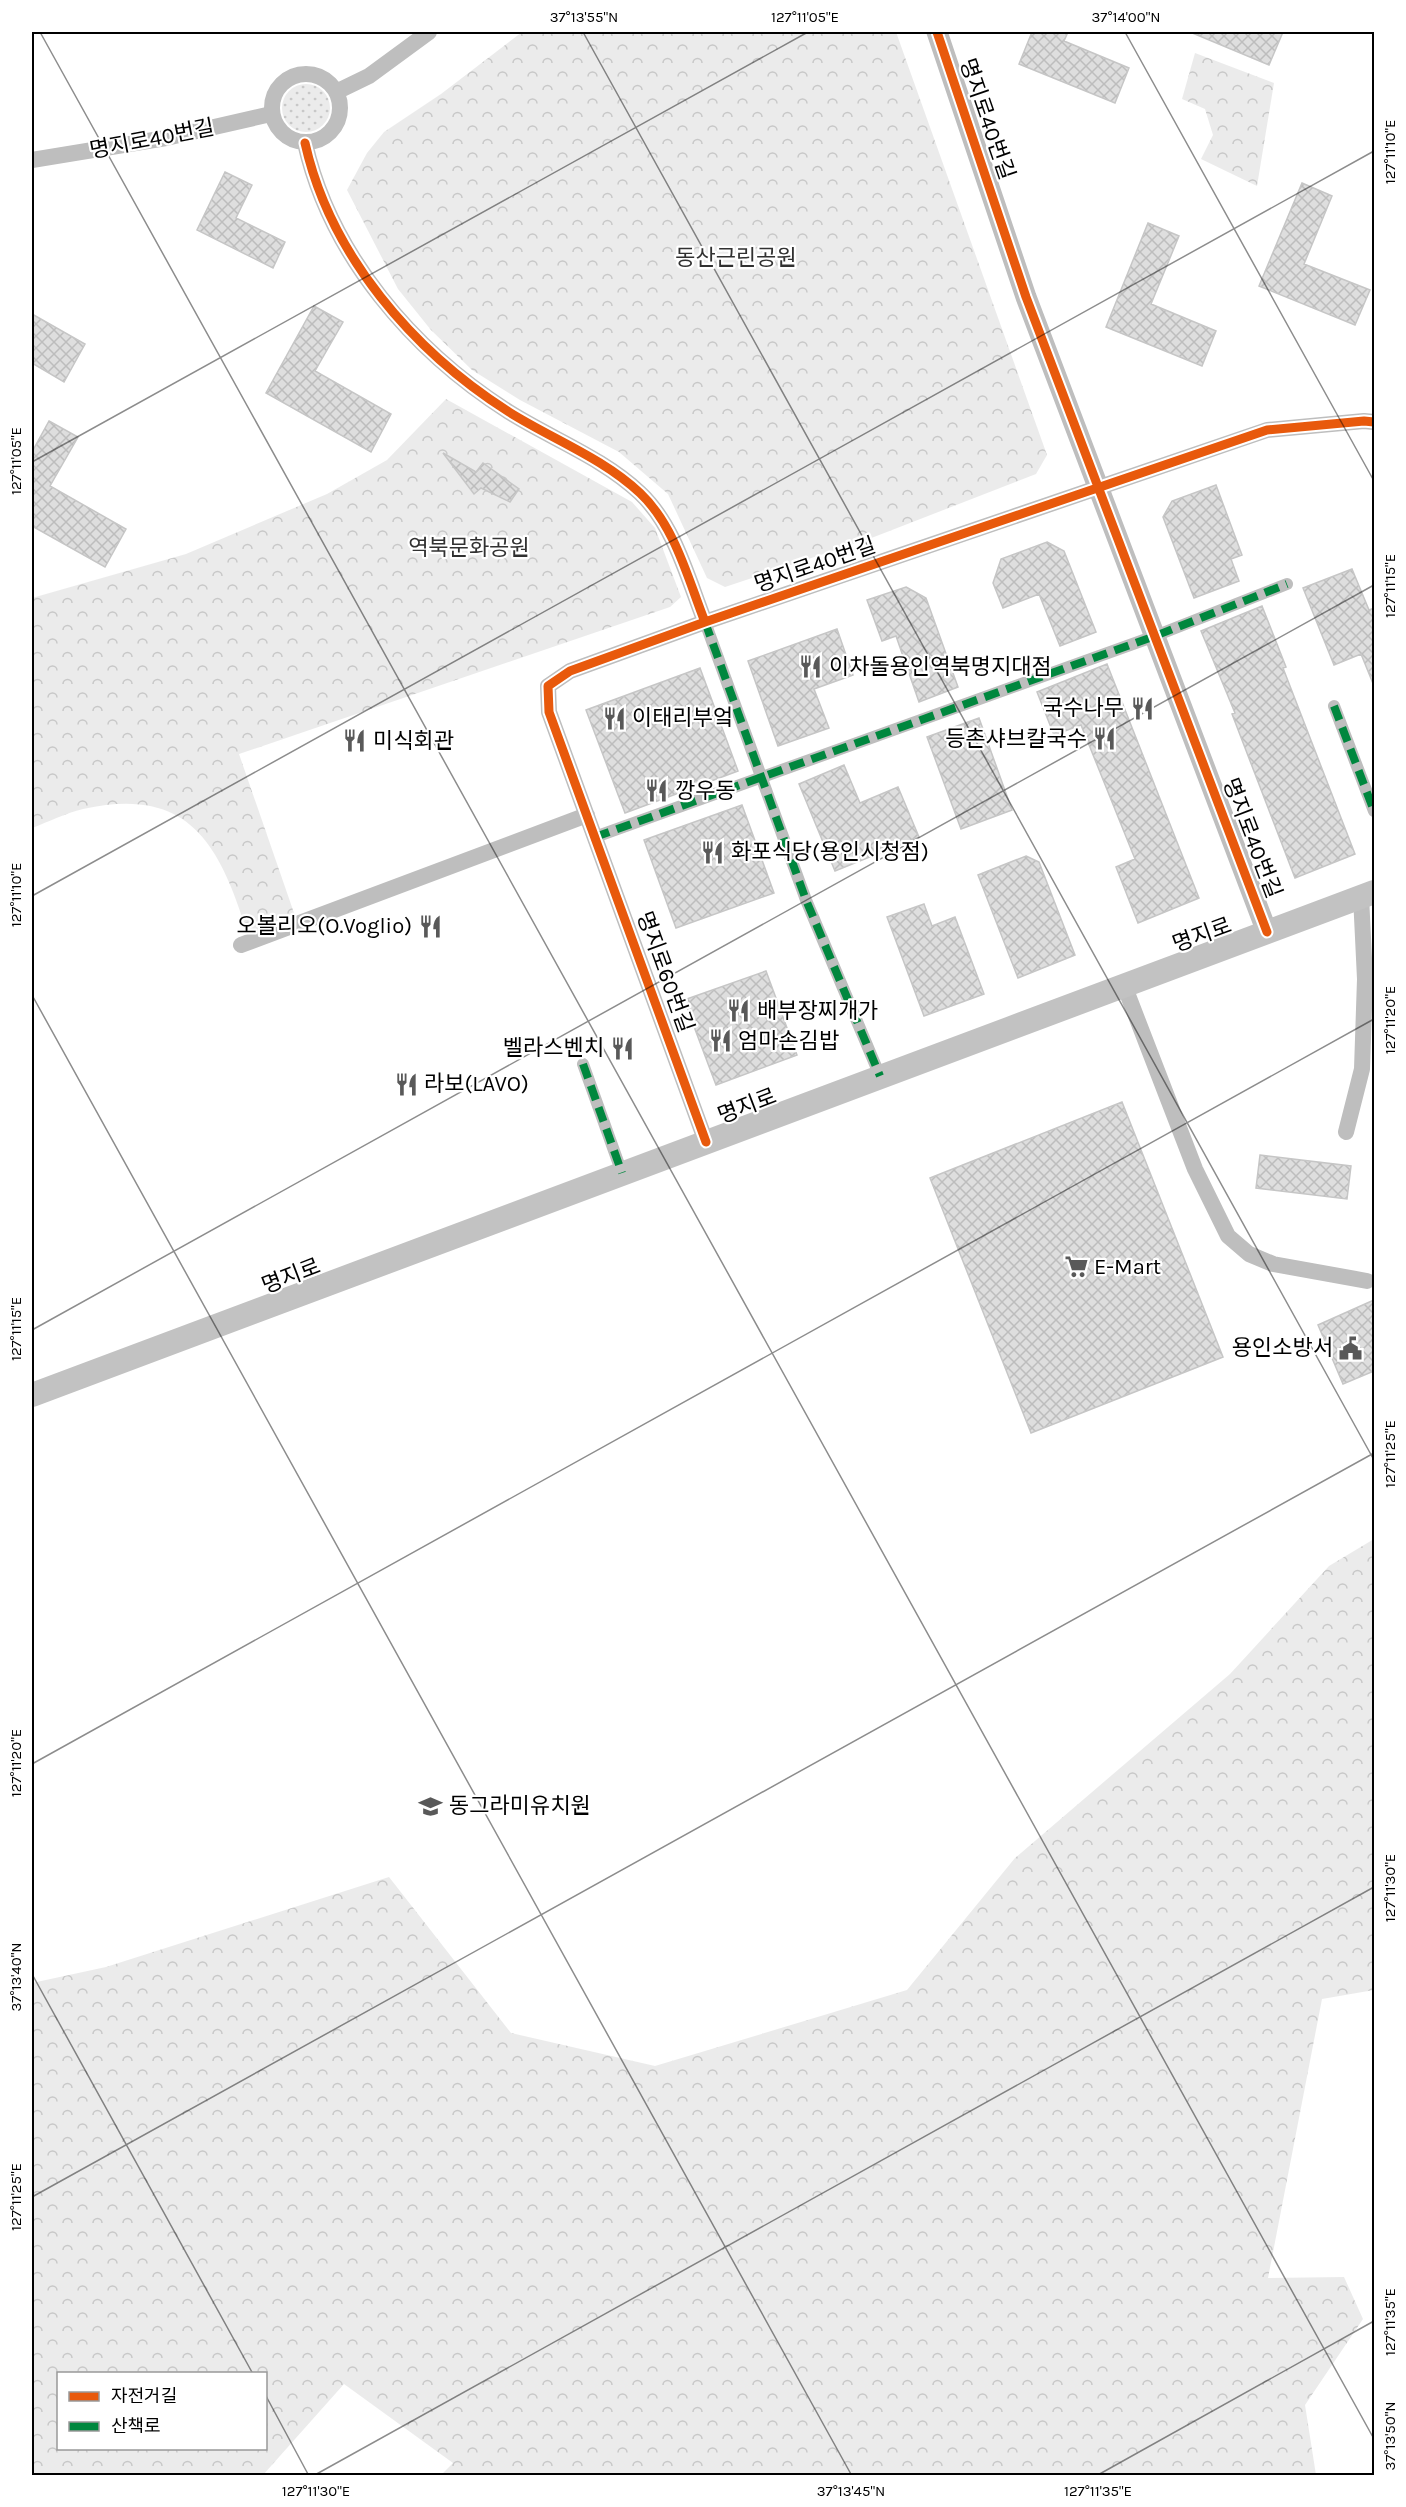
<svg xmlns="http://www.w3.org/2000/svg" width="1406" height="2507" viewBox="0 0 1406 2507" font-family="Karla,'Noto Sans KR',sans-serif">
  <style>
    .grass { fill: url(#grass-dots) }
    .forest { fill: url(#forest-crowns); fill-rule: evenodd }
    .building { fill: url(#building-cross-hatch); stroke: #c6c6c6; stroke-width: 1.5 }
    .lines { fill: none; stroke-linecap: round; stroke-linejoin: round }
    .pedestrian { stroke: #bebebe; stroke-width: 12 }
    .minor { stroke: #bebebe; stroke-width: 16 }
    .tertiary { stroke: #bebebe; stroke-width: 21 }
    .secondary { stroke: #c2c2c2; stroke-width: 24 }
    .quiet { stroke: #00873e; stroke-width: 8; stroke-dasharray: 15 8; stroke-linecap: butt }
    .cycleway-casing { stroke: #fff; stroke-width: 13 }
    .cycleway { stroke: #e8590c; stroke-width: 9 }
    .ticks { fill: none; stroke: #000; stroke-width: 1.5; stroke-opacity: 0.45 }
    .labels { text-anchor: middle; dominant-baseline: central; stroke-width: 4.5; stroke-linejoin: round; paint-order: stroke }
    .street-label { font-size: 22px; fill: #000; stroke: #fff }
    .park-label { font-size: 22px; fill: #313131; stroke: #fff }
    .poi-label { font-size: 22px; fill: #000; stroke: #fff; text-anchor: start }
    .neatline { fill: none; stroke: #000; stroke-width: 2 }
    .ticks-label { font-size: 15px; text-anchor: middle; fill: #000 }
  </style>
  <defs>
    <pattern id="grass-dots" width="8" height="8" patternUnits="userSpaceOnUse" patternTransform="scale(1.5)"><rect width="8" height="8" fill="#ebebeb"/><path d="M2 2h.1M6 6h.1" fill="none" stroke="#c8c8c8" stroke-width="1.8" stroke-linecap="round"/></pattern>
    <pattern id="forest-crowns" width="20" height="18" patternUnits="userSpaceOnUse" patternTransform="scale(1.5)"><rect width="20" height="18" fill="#ebebeb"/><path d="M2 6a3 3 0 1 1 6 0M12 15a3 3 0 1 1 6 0" fill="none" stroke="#c8c8c8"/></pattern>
    <pattern id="building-cross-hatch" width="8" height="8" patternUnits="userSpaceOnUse" patternTransform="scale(1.5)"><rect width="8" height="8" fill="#dedede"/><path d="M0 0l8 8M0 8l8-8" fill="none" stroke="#bdbdbd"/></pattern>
  </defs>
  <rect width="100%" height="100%" fill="#fff"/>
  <path class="grass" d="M282 108a24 24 0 1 1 48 0a24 24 0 1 1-48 0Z"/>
  <path class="forest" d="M522,32H896L1047,455L1036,474L874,537L725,587L707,578L668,494L619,452L520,400L472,370L431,330L398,289L347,190L367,153L384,132L441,94Z
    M1195,53L1274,83L1257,186L1201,159L1213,135L1205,109L1182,99Z
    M446,399L632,502L655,528L681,597L670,607L239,754L294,913L248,935C220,845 190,785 83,809C66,813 48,822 32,828V598L186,554L327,494L387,460Z
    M1374,1539V1990L1322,1999L1268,2278L1344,2277L1363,2319L1305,2405L1316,2475H441L453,2463L344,2384L263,2475H32V1983L106,1967L389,1877L511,2033L655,2066L907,1990L1015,1858L1230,1674L1329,1566ZM58,2374H266V2448H58Z"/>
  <path class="building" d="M1032,32H1068L1064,41L1129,68L1115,103L1019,64Z
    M1190,32H1283L1269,65Z
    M225,172L252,185L236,218L285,242L273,268L197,230Z
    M1302,183L1332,196L1304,264L1370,290L1355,325L1259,286Z
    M1148,223L1179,236L1151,304L1216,331L1202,366L1106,327Z
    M314,306L343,322L315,371L391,414L371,452L266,393Z
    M32,314L85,344L64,382L32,363Z
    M49,421L78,437L50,486L126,529L105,567L32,526V452Z
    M443,453L476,472L483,463L519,489L510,502L481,488L474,494Z
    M1216,485L1242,555L1231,559L1239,581L1194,598L1163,517L1172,501Z
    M1047,542L1064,551L1096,632L1060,646L1039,594L1003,608L993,583L1001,559Z
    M1352,569L1369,610L1374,608V686L1361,654L1334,665L1303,588Z
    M906,587L926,598L958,687L919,702L896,636L882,641L867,600Z
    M1262,606L1286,667L1283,668L1355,854L1295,878L1232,714L1235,713L1201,631Z
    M837,629L853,675L814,689L829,728L778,746L748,661Z
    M1107,664L1199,898L1138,923L1116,867L1135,859L1081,725L1054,735L1037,692Z
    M700,668L738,771L625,813L586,710Z
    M979,718L1012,810L961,829L927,737Z
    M844,765L860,803L898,787L919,837L835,871L799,784Z
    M742,805L774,893L676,928L644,840Z
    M1026,856L1039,862L1075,955L1018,978L978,875Z
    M924,904L932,926L955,917L984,994L924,1016L887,917Z
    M766,971L797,1055L716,1085L684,1000Z
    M1122,1102L1223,1357L1031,1433L930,1178Z
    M1260,1155L1351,1166L1347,1199L1256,1188Z
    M1374,1300V1371L1343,1384L1318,1325Z"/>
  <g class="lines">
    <path class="pedestrian" d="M705,622L806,900L880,1076
      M1334,706L1374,811
      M595,837L1155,636L1287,584
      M583,1064L622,1173"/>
    <path class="minor" d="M272 108a34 34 0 1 1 68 0a34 34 0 1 1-68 0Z
      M336,92L369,76L429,32
      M305,143C330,255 413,351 509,412C552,439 603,458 640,493C675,526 688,579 705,622
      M32,160L166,138L271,114
      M241,945L587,815
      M1124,985L1195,1169L1228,1236L1249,1254L1273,1264L1367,1281
      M1346,1132L1362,1069L1365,979L1361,896
      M706,1142L549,712L548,686L570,671L705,622L1267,430L1364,421L1374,422"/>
    <path class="tertiary" d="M937,32L1026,297L1267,932"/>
    <path class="secondary" d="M32,1395L1374,892"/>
    <path class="quiet" d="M705,622L806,900L880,1076
      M1334,706L1374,811
      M595,837L1155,636L1287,584
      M583,1064L622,1173"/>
    <defs>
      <path id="cycleway" d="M937,32L1026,297L1267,932
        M305,143C330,255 413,351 509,412C552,439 603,458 640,493C675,526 688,579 705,622
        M706,1142L549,712L548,686L570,671L705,622L1267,430L1364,421L1374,422"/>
    </defs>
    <use href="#cycleway" class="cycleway-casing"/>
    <use href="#cycleway" class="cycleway"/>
  </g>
  <path class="ticks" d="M40,32L1374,2439M583,32L1374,1460M1125,32L1374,481M32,462L808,32M32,896L1374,151M32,995L852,2476M32,1330L1374,585M32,1764L1374,1019M32,1974L253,2374M32,2197L1374,1453M266,2396L309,2476M313,2476L1374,1887M1096,2476L1374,2321"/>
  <defs>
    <symbol id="restaurant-bare" viewBox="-9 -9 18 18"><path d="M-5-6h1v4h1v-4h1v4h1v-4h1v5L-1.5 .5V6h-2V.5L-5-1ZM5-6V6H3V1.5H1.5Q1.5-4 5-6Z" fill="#595959" stroke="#fff" stroke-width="2.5" paint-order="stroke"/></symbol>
    <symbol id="supermarket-bare" viewBox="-9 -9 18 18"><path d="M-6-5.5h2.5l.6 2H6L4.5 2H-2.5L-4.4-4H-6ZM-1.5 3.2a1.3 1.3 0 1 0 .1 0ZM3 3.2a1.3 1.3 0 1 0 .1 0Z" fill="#595959" stroke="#fff" stroke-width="2.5" paint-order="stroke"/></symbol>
    <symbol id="civic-bare" viewBox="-9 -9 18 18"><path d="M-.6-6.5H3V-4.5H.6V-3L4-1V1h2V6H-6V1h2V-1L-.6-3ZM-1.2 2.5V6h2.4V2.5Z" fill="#595959" stroke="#fff" stroke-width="2.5" paint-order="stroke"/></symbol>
    <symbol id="school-bare" viewBox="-9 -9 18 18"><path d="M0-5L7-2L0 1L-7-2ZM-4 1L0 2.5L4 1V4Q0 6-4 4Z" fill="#595959" stroke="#fff" stroke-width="2.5" paint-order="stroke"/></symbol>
  </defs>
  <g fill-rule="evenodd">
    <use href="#restaurant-bare" x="794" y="650" width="33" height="33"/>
    <use href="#restaurant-bare" x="1126" y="692" width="33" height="33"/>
    <use href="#restaurant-bare" x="598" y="702" width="33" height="33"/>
    <use href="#restaurant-bare" x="1088" y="722" width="33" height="33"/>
    <use href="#restaurant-bare" x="338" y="724" width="33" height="33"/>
    <use href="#restaurant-bare" x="640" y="774" width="33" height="33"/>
    <use href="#restaurant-bare" x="696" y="836" width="33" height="33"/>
    <use href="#restaurant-bare" x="414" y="910" width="33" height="33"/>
    <use href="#restaurant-bare" x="722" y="994" width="33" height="33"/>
    <use href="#restaurant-bare" x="704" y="1024" width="33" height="33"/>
    <use href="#restaurant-bare" x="606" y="1032" width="33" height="33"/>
    <use href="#restaurant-bare" x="390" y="1068" width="33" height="33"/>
    <use href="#supermarket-bare" x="1060" y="1250" width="33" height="33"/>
    <use href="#civic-bare" x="1334" y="1332" width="33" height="33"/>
    <use href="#school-bare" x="414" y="1790" width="33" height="33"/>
  </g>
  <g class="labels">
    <g class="street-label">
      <text transform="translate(987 119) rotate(71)">명지로40번길</text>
      <text transform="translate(152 139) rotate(-11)">명지로40번길</text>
      <text transform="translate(815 565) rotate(-19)">명지로40번길</text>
      <text transform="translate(1252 838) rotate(69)">명지로40번길</text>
      <text transform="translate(1202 935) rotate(-20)">명지로</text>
      <text transform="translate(665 972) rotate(70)">명지로60번길</text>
      <text transform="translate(747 1106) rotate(-21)">명지로</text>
      <text transform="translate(291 1276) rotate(-21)">명지로</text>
    </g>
    <g class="park-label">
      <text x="736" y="258">동산근린공원</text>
      <text x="469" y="548">역북문화공원</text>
    </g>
    <g class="poi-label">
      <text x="829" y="667">이차돌용인역북명지대점</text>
      <text x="1124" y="708" text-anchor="end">국수나무</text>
      <text x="632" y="718">이태리부엌</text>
      <text x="1087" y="739" text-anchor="end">등촌샤브칼국수</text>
      <text x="373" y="741">미식회관</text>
      <text x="675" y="791">깡우동</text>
      <text x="731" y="852">화포식당(용인시청점)</text>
      <text x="412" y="926" text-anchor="end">오볼리오(O.Voglio)</text>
      <text x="757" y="1011">배부장찌개가</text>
      <text x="738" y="1041">엄마손김밥</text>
      <text x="604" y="1048" text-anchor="end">벨라스벤치</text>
      <text x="424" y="1084">라보(LAVO)</text>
      <text x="1094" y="1267">E-Mart</text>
      <text x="1333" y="1348" text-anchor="end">용인소방서</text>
      <text x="449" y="1806">동그라미유치원</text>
    </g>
  </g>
  <rect width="1406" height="2507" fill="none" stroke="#ffffff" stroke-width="66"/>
  <rect x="57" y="2372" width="210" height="78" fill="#ffffff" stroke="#999999" stroke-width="1.5"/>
  <rect x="69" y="2392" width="30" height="9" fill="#e8590c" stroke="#999999" stroke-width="1.5"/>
  <text x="111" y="2402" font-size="18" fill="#000000">자전거길</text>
  <rect x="69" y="2422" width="30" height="9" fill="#00873e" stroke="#999999" stroke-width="1.5"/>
  <text x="111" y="2432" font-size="18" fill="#000000">산책로</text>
  <rect x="33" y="33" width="1340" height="2441" class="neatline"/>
  <g class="ticks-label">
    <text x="584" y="22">37°13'55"N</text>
    <text x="805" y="22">127°11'05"E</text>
    <text x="1126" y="22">37°14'00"N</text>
    <text transform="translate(1390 152) rotate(-90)" y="5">127°11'10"E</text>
    <text transform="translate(16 461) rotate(-90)" y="5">127°11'05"E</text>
    <text transform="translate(1390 586) rotate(-90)" y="5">127°11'15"E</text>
    <text transform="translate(16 895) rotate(-90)" y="5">127°11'10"E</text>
    <text transform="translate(1390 1020) rotate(-90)" y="5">127°11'20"E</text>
    <text transform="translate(16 1329) rotate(-90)" y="5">127°11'15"E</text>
    <text transform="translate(1390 1454) rotate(-90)" y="5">127°11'25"E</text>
    <text transform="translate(16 1763) rotate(-90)" y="5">127°11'20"E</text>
    <text transform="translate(1390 1888) rotate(-90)" y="5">127°11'30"E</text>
    <text transform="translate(16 1977) rotate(-90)" y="5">37°13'40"N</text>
    <text transform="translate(16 2197) rotate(-90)" y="5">127°11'25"E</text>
    <text transform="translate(1390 2322) rotate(-90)" y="5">127°11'35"E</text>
    <text transform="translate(1390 2436) rotate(-90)" y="5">37°13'50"N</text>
    <text x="316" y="2496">127°11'30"E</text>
    <text x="851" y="2496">37°13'45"N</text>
    <text x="1098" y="2496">127°11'35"E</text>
  </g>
</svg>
